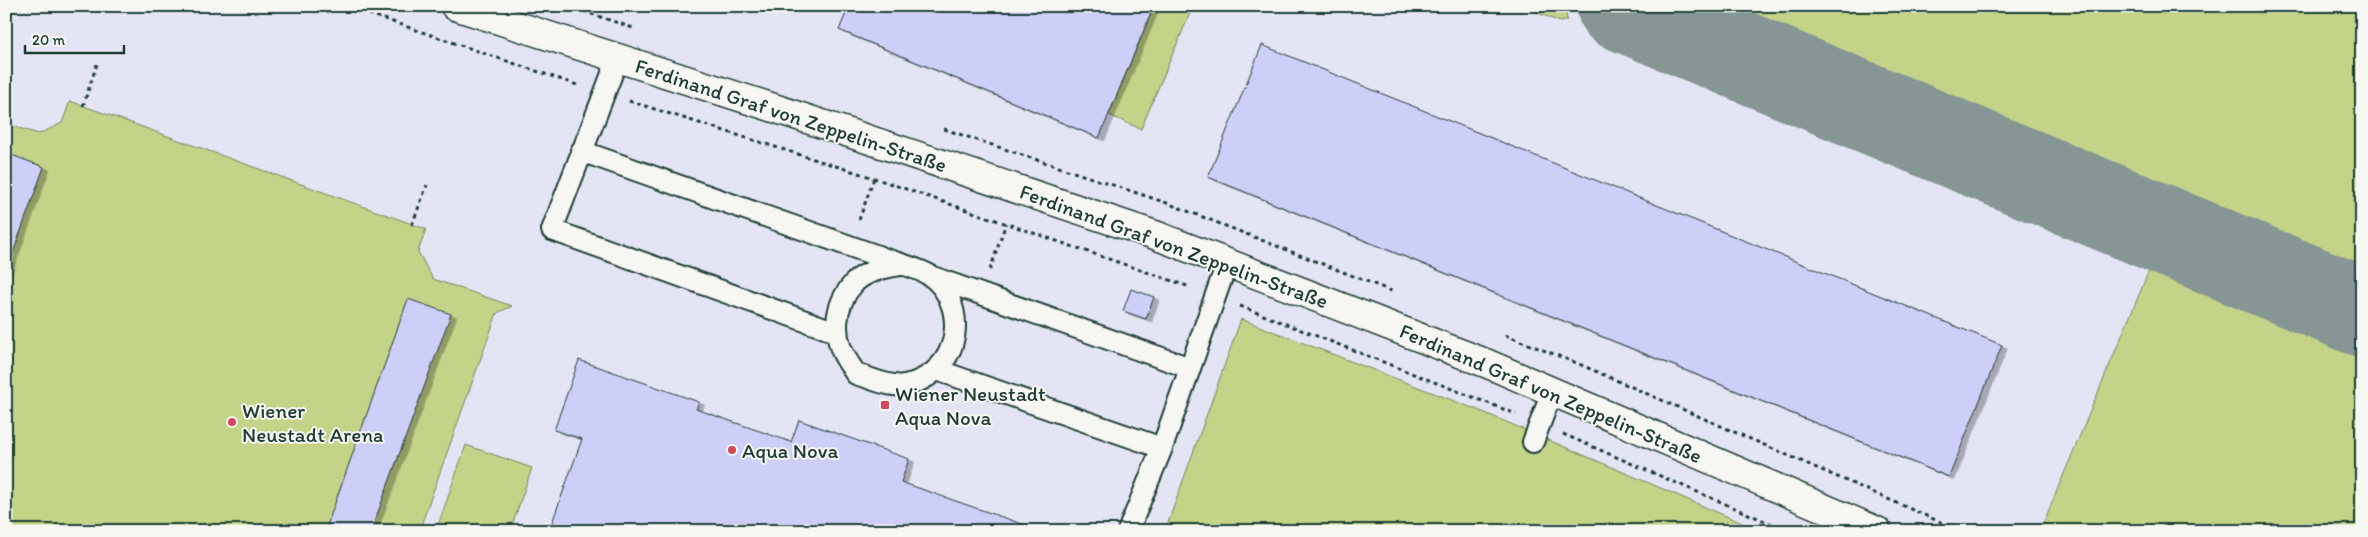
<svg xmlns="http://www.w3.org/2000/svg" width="2368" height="537" viewBox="0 0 2368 537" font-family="Itim,sans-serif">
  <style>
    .built { fill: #e4e5f4 }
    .green { fill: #c3d388; stroke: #71885e }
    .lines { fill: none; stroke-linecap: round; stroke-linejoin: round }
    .taxiway { stroke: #869694; stroke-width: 89 }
    .building { fill: #cecff8; stroke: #1f3d34; filter: url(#shadow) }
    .service-casing { stroke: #1f3d34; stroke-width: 24 }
    .minor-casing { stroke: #1f3d34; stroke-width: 31 }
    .path { stroke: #1f3d34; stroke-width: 3; stroke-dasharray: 4 4; stroke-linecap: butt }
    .service { stroke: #f6f6f2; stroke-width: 20 }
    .minor { stroke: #f6f6f2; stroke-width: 28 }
    .poi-dot { fill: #d1495b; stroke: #f6f6f2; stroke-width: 2 }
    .labels { text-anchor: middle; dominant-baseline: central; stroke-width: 4; stroke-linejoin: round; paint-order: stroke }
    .street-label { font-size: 21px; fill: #1f3d34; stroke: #f6f6f2 }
    .poi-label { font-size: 21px; fill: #1f3d34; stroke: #f6f6f2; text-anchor: start }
  </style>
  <defs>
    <filter id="shadow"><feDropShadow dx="5.5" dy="3" stdDeviation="0" flood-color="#0004"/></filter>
  </defs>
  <rect width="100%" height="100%" fill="#eeeef3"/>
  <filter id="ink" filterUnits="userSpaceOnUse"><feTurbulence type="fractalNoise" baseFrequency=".02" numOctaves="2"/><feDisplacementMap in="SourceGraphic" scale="10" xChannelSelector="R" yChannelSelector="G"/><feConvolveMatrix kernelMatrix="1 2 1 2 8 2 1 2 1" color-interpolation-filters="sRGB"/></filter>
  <g filter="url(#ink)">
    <path class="built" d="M6,6H2362V531H6Z"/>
    <path class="green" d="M1154,6H1193L1141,129L1109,115Z
      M1521,6H1552L1566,12L1567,20L1560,22Z
      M1686,6H2362V284Z
      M1712,72L2362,339V531H2040L2151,266L1708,83L1706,76Z
      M70,101L426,229L418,252L433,279L512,306L497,313L419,531H6V141L12,126L39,134L62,123Z
      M1241,319L1483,412L1761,531H1165Z
      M466,445L532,468L510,531H436Z"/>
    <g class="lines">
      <path class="taxiway" d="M1621,6L2362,312"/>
    </g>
    <path class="building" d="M849,6H1154L1099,138L839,30Z
      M1262,45L2002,345L1949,477L1208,177Z
      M6,153L44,167L6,272Z
      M1131,289L1154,297L1146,319L1123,311Z
      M408,299L451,314L371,531H325Z
      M579,360L699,402L696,409L791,442L799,420L909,459L901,482L1042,531H549L582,439L554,430Z"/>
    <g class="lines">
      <defs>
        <path id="service" d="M618,58L552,230L836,332
          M581,151C680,186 779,221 878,256C892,262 919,268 931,276C964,301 963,354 928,376C907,389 893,387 871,379C867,377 860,376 856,374C854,372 852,367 850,365C831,339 833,305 855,282C866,271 886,267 900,265
          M930,276L1190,368
          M937,370L1162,448
          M1533,442L1552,392
          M1128,531L1162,448L1227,263"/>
        <path id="minor" d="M455,6L771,107L1155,235L1488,364L1877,531"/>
      </defs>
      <use href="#service" class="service-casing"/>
      <use href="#minor" class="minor-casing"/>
      <path class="path" d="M346,6L580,86
        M568,6L636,29
        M629,101L874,178L1190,287
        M83,106L97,64
        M944,129L1167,203L1394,292
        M6,139H7
        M859,220L874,178
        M412,225L427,185
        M990,270L1006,223
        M1240,306L1516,414
        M1505,335L1579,364L1961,531
        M1563,434L1788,531"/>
      <use href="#service" class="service"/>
      <use href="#minor" class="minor"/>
    </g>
  </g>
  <g class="poi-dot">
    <rect x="880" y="400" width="10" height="10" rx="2.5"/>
    <circle cx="232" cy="422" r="5"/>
    <circle cx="732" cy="450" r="5"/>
  </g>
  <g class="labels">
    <g class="street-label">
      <text transform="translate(791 115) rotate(18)">Ferdinand Graf von Zeppelin-Straße</text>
      <text transform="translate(1174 246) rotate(20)">Ferdinand Graf von Zeppelin-Straße</text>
      <text transform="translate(1551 393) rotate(23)">Ferdinand Graf von Zeppelin-Straße</text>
    </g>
    <g class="poi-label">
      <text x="895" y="393">Wiener Neustadt<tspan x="895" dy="24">Aqua Nova</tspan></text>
      <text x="242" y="410">Wiener<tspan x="242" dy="24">Neustadt Arena</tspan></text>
      <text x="742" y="450">Aqua Nova</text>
    </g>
  </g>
  <rect width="2368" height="537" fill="none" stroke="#f6f6f2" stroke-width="25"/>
  <rect x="12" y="12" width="2343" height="512" fill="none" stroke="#1f3d34" stroke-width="2" filter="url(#ink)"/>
  <path d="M25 45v8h99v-8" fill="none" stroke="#1f3d34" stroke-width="2.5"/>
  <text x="32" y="45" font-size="15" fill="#1f3d34" stroke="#f6f6f2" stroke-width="4" paint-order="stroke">20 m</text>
</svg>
